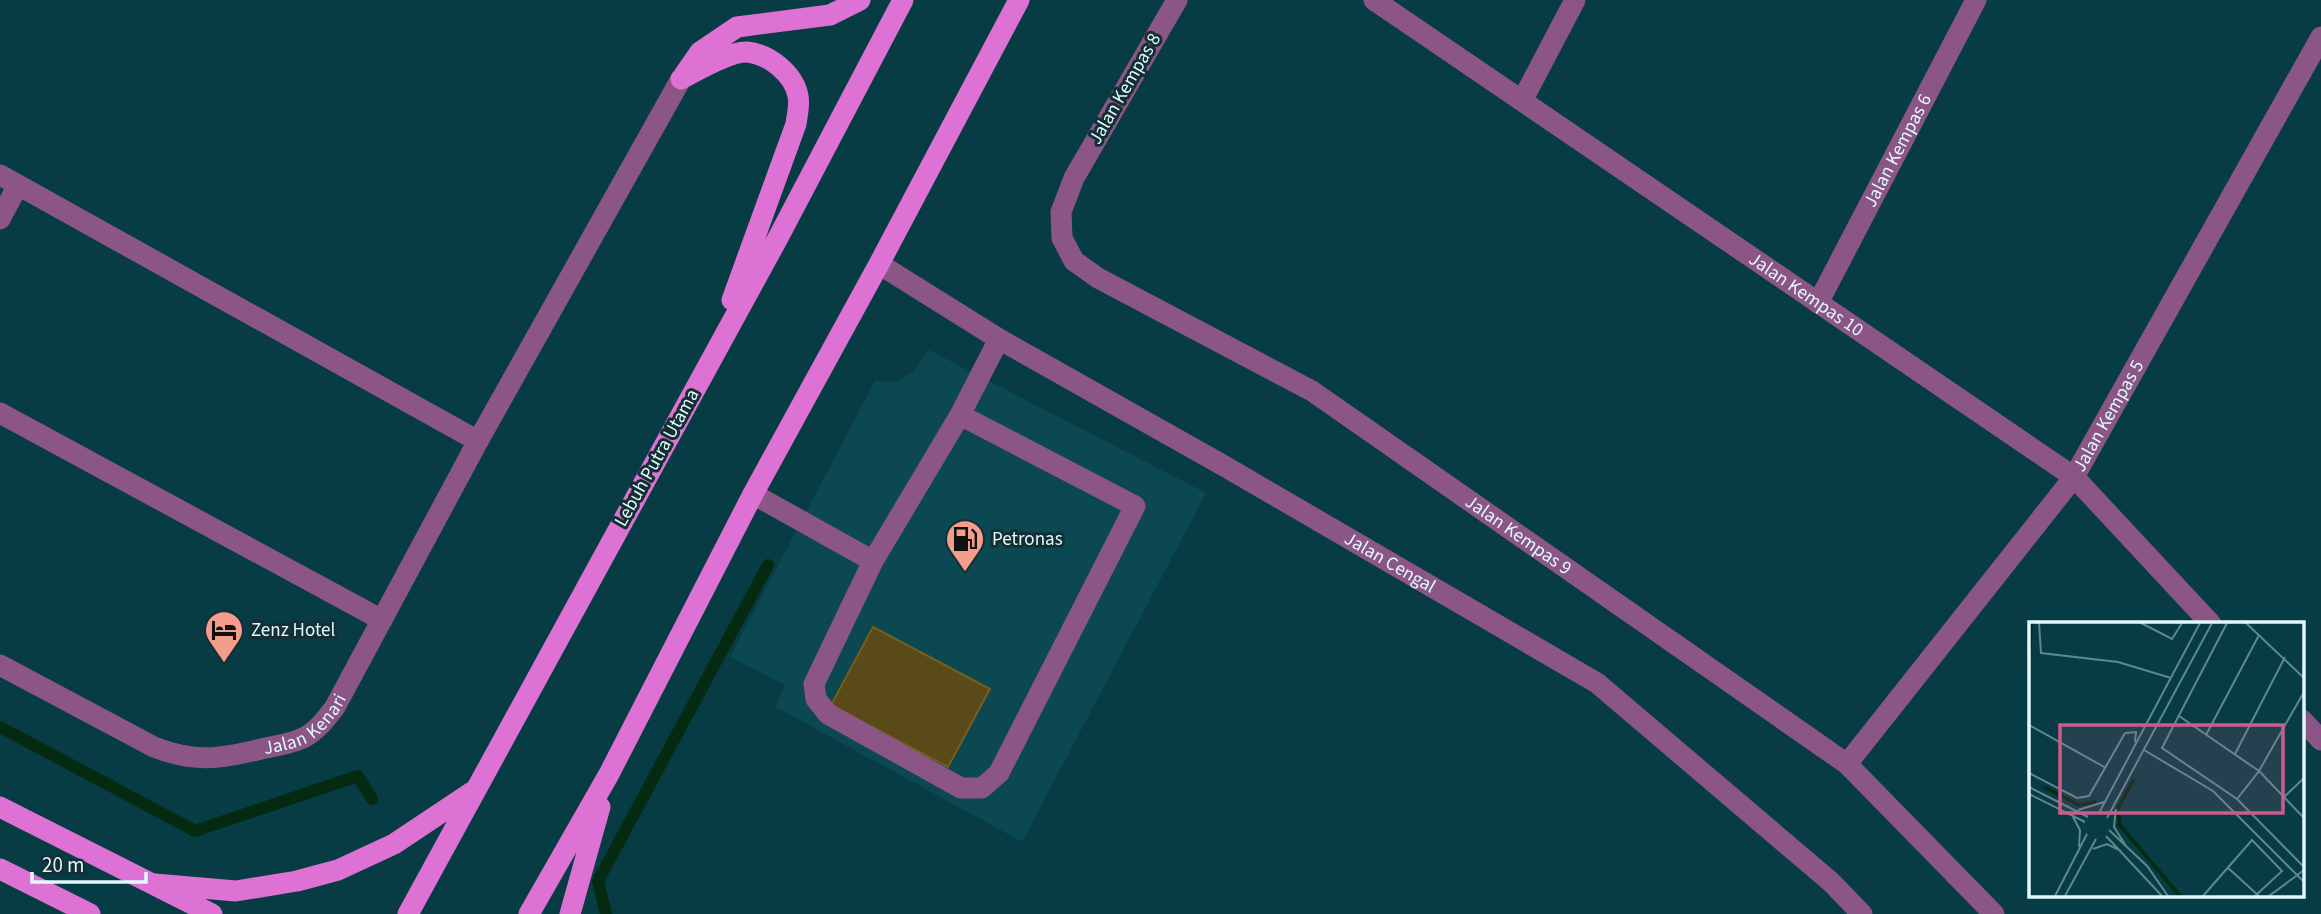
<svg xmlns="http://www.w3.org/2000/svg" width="2321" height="914" viewBox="0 0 2321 914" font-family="'Source Sans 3',sans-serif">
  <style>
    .built { fill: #0b4852 }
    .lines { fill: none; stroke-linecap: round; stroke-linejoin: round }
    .stream { stroke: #052a12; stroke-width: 12 }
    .building { fill: #5b4a19; stroke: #755f1c; stroke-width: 2 }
    .minor { stroke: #8b5685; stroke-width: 21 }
    .major { stroke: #de71d4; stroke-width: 21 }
    .labels { text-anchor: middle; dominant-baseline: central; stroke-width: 6; stroke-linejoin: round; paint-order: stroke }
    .street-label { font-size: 19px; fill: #e1f9fe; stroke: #132f34 }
    .poi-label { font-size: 19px; fill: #e1f9fe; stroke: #132f34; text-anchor: start }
    .inset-river { fill: none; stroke: #052a12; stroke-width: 3.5 }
    .inset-road { fill: none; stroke: #5e888e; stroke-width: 2 }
    .view { fill: #cb5c8c; fill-opacity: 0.15; stroke: #cb5c8c; stroke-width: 3.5 }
    .inset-edge { fill: none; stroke: #e1f9fe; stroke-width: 3.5 }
  </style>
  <rect width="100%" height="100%" fill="#073c44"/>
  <path class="built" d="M929,350L1206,493L1022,842L776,707L785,685L730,657L875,381L897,382L913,372Z"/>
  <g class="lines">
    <path class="stream" d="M0,727L195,831L358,776L372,799
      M606,914L598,881L768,565"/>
  </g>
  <path class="building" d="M873,627L990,689L948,767L831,705Z"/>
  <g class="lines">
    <g class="minor">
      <path id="s1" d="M1177,0L1074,178L1061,212L1062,238L1074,261L1098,278L1312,391L1847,764L1994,914"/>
      <path id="s2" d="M1374,0L2074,477L2211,624"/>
      <path d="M1522,101L1575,0"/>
      <path d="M0,175L478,441"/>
      <path d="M0,219L18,185"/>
      <path id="s3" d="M879,264L999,339L1226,467L1597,683L1831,882L1862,914"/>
      <path id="s4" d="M1818,303L1976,0"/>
      <path d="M0,413L382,620"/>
      <path d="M753,494L873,561L960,415L999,339"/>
      <path d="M873,561L814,684L816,699L828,714L961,788H982L999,773L1135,506L960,415"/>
      <path id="s5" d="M0,665L154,747C195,763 220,759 261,749C275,746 290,744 303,738C317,731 326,719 335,707L478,441L681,79"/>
      <path d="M2302,720L2321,740"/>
      <path id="s6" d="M1847,764L2074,477L2321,37"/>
    </g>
    <path class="major" d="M684,75L700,52L737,27L830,15L860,0
      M681,79C697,71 729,51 747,52C769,54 794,74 798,96C800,104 797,116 796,124L732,300
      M0,807L212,914
      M0,869L90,914
      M155,884L236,891L297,881L338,870L394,844L472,792
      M408,914L779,236L903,0
      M529,914L609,774L753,494L879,264L1019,0
      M570,914L600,807"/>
  </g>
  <defs>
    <symbol id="fuel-pin" viewBox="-11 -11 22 30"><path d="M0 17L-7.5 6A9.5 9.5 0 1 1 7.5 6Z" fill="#f59d8d" stroke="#132f34"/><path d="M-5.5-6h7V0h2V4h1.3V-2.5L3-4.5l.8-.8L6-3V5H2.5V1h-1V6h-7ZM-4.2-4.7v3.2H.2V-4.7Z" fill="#111"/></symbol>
    <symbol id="hotel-pin" viewBox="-11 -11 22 30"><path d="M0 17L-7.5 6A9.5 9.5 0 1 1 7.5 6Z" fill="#f59d8d" stroke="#132f34"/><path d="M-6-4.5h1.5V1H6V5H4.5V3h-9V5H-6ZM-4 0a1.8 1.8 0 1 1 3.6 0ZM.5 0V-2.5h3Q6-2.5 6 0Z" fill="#111"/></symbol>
  </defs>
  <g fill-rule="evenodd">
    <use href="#fuel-pin" x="943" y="517" width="44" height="60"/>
    <use href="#hotel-pin" x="202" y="608" width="44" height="60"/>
  </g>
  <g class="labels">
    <g class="street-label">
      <text transform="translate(1125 89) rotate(-60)">Jalan Kempas 8</text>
      <text stroke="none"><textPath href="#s4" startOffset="172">Jalan Kempas 6</textPath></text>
      <text stroke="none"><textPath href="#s2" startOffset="523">Jalan Kempas 10</textPath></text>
      <text stroke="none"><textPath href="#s6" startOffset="436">Jalan Kempas 5</textPath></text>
      <text transform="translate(657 458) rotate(-61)">Lebuh Putra Utama</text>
      <text stroke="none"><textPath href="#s1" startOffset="817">Jalan Kempas 9</textPath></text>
      <text stroke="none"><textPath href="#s3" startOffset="592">Jalan Cengal</textPath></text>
      <text stroke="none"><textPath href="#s5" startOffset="336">Jalan Kenari</textPath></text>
    </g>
    <g class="poi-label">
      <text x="992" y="539">Petronas</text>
      <text x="251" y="630">Zenz Hotel</text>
    </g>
  </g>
  <g transform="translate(2029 622)">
    <rect width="275" height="275" fill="#073c44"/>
    <path class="inset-river" d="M0,48L2,1M15,165L50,183L67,180M89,201L151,274M91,201L88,188L105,157"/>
    <path class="inset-road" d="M10,1L12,31L89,40L142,56M112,1L143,17L153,1M198,1L133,126L208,177L275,245M217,1L275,56M150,94L230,149L275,196M0,103L77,146M96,111L107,110L106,120M177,113L230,13M115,128L184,169L275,260M206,132L256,35M0,151L48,176L60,174L96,111M0,165L59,195M0,172L56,200M255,175L275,156M208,177L230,149L275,70M87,187L85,205L97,224M49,188L75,180M70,191L171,1M44,195L51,208L50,225M78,196L183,1M80,208L118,244L139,274M77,214L133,274M64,227L78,222L92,229M198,245L230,274M26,274L58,212M36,274L67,217M174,274L223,218L253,249L226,274M240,274L275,248"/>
    <path class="view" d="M31,103H254V191H31Z"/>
    <rect width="275" height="275" class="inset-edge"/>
  </g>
  <path d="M32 872v10h114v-10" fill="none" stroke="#e1f9fe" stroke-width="3.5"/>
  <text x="42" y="872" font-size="21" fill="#e1f9fe" stroke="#132f34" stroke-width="5" paint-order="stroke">20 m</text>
</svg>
